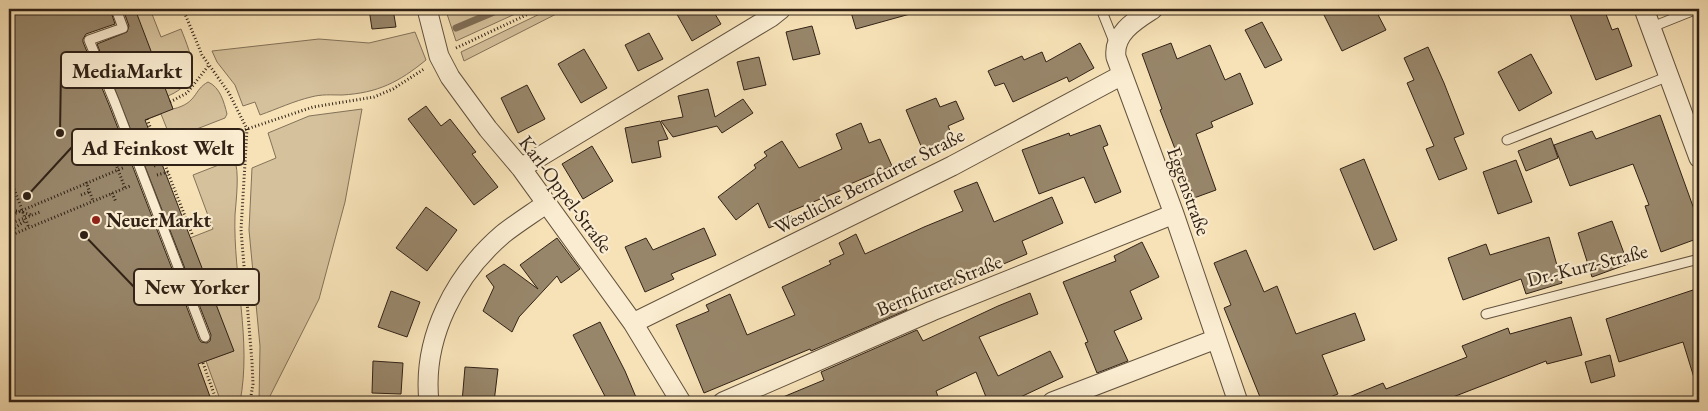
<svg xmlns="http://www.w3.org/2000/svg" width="1708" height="411" viewBox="0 0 1708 411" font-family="'EB Garamond',serif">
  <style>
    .green { fill: #d5c19c; stroke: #837259 }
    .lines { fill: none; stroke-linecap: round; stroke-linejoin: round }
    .stream { stroke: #806e56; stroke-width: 7 }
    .building { fill: #98866a; stroke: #312216 }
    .service-casing { stroke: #62523e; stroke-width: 11 }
    .minor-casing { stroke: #62523e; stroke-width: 21 }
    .path { stroke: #312216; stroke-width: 3; stroke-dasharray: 1 2.5; stroke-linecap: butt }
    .service { stroke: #faecd0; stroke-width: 9 }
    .minor { stroke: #faecd0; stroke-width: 19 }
    .poi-dot { fill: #8f2418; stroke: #faecd0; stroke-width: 2 }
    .labels { text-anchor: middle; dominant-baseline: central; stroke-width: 4.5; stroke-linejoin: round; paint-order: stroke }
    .street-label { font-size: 20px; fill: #312216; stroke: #faecd0 }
    .poi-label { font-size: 20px; font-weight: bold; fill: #312216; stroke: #faecd0; text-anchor: start }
    .leader { fill: none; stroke: #312216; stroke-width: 2 }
    .callout-dot { fill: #312216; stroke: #faecd0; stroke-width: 2 }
    .callout { fill: #faecd0; stroke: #312216; stroke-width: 2 }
    .callout-label { font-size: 21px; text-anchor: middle; font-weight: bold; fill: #312216 }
  </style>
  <rect width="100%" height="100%" fill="#f7e2b7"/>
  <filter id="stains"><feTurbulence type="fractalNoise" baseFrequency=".004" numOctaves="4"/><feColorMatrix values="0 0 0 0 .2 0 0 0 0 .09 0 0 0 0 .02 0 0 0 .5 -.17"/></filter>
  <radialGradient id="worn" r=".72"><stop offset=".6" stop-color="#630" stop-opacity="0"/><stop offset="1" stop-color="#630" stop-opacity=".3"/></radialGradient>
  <path class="green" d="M120,9H150L161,37L181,29C192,57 203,81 168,96L173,109C198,103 193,90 208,82C220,87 224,102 227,114L225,118L171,139L161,114L145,120L115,44L131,38Z
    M463,9H526L456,41L447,14Z
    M550,9H566L464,61L461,52Z
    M415,32L426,60C399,82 378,93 342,95C331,95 322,94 311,97C294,101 277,109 260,115L255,102L243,106L235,85L217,62L212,51L319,39L369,43Z
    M362,109L345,202L319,299L267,402H259L260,346L249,230L252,168L276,158L268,133L309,116Z
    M234,159C240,170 236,201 235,215C233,278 252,340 240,402H221L206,361L233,351L190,238L213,229L193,175Z"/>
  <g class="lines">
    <path class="stream" d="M456,28L501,9"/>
  </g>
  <path class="building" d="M9,9H110L115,24L86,34L83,39V42L109,105L199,339L201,342L207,343L210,341L211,335L97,44L127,32L129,26L123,9H135L173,109L145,120L234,351L198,364L212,402H9Z
    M369,9H393L396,27L372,29Z
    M674,9H712L721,24L692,41Z
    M850,9H909L910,14L856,29Z
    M1321,9H1375L1386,30L1342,51Z
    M1568,9H1604L1612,30L1618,28L1632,66L1596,80Z
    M1262,22L1282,60L1265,68L1245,30Z
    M812,26L820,54L793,60L786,32Z
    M649,33L663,59L638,71L625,45Z
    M1080,43L1094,68L1069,82L1067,77L1013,102L1004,83L995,86L988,71L1022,56L1024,60L1042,52L1046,62Z
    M1171,43L1177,59L1210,45L1225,80L1240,73L1253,104L1211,122L1213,127L1196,134L1216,190L1194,198L1160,110L1162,109L1142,54Z
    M1428,47L1444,83L1464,134L1454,138L1467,169L1439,180L1426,149L1434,146L1407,83L1414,80L1404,58Z
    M584,49L607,88L581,103L558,64Z
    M1531,54L1552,93L1519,111L1498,72Z
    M759,57L766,85L744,90L737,62Z
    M527,85L545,119L518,133L501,98Z
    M708,89L715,117L743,99L753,113L722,133L717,126L673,137L661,121L683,117L678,96Z
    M936,98L940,107L956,101L964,119L948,126L954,140L924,153L906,110Z
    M426,106L441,126L450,119L476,152L472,154L498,187L474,205L408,119Z
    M1660,115L1699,223V238L1661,252L1645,206L1649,205L1633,164L1570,186L1554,145L1592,131L1596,139Z
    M660,121L668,139L658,141L661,157L632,163L625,128Z
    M861,123L869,143L880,139L892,166L841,188L842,190L789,212L792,218L769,228L758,203L736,220L718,197L756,168L754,165L767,156L764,152L782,141L799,168L842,149L836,134Z
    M1100,125L1108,145L1103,147L1121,192L1095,203L1084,177L1039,194L1022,150L1069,133L1070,136Z
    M1551,138L1558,158L1526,171L1518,151Z
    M592,146L613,181L583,199L562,164Z
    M1364,159L1397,240L1374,250L1340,169Z
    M1516,160L1532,202L1498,214L1483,172Z
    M977,182L994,222L1052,197L1063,223L1022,241L1027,254L905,306L907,310L811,351L810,349L704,393L676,325L709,311L706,305L730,294L747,335L795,315L782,287L831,264L829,261L844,254L839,243L856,234L865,254L924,227L963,211L954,191Z
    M426,207L457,230L427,271L396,248Z
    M1612,221L1628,264L1592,277L1578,233Z
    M704,228L716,255L671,274L674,279L645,292L625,247L646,238L653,250Z
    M1549,237L1562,283L1526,294L1521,279L1463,300L1448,258L1486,244L1490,255Z
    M557,238L580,269L561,283L557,276L519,317L512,332L483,311L494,287L486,276L504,264L538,289L520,265Z
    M1142,242L1159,277L1130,291L1142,319L1114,331L1128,361L1097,373L1085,343L1088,342L1063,282L1116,261L1114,256Z
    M1246,250L1264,292L1277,286L1296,334L1355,313L1365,340L1322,355L1338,394L1317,402H1262L1224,308L1231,305L1214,263Z
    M1699,288V381H1695L1683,342L1619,362L1606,319Z
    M391,291L420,302L407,337L378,327Z
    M1030,293L1038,314L979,337L998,376L1050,351L1063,377L1010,402H988L976,372L936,391L940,402H771L824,380L821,372L917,330L923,341L998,306Z
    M1571,317L1582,355L1547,364L1546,361L1453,397L1456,402H1337L1383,383L1386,389L1467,357L1462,346L1508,328L1510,334Z
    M600,322L625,371L638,402H608L573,335Z
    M1610,355L1615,376L1591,383L1585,362Z
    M373,361L403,363L401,394L372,393Z
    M465,367L498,369L494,402H462Z"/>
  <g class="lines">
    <defs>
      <path id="service" d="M116,9L123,28L89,40L115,103L205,337
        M1101,9L1115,44
        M1652,27L1697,9
        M1507,140L1669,76
        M1486,314L1699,259"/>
      <path id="minor" d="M427,9L439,56L450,77L488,129L521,168L633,323L681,402
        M1153,9C1136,20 1113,33 1116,57L1174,214L1238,402
        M1644,9L1699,158
        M521,168L771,17L781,9
        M633,323L952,166L1122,75
        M429,402C422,338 455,275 503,234C517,223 533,213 547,203
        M723,402L932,311L1174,214
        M1052,402L1216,339"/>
    </defs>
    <use href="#service" class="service-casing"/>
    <use href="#minor" class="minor-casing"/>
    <path class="path" d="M183,9L202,55L229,93L247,129L241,230L252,362L253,384L250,402
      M456,48L539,9
      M170,102L187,93L209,65
      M147,119L192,234
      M108,144L125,188
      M152,156L160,152
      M154,166L247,129L313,107L374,97L393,89L424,69
      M157,175L168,172
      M9,176L29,228
      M86,182L93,201
      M112,193L116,202
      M81,195L89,192
      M9,211H18L32,215
      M9,216L125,167
      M9,224L40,212
      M9,232L26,220
      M9,236L130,186
      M203,363L217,402"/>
    <use href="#service" class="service"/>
    <use href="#minor" class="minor"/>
  </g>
  <circle class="poi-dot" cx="96" cy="220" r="5"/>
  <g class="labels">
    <g class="street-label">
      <text transform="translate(869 181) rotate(-27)">Westliche Bernfurter Straße</text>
      <text transform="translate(1189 191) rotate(70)">Eggenstraße</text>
      <text transform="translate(566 194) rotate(53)">Karl-Oppel-Straße</text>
      <text transform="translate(1587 265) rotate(-14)">Dr.-Kurz-Straße</text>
      <text transform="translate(939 285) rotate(-22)">Bernfurter Straße</text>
    </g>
    <g class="poi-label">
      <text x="106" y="220">NeuerMarkt</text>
    </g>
  </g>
  <path class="leader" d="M60 133L61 70M27 196L72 147M84 235L134 287"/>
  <g class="callout-dot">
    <circle cx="60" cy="133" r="5"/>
    <circle cx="27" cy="196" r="5"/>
    <circle cx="84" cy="235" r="5"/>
  </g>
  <g class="callout">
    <rect x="61" y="52" width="131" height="36" rx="5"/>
    <rect x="72" y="129" width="172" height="36" rx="5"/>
    <rect x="134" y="269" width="125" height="36" rx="5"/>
  </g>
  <g class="callout-label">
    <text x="127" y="78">MediaMarkt</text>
    <text x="158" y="155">Ad Feinkost Welt</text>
    <text x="197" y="294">New Yorker</text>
  </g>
  <rect width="1708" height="411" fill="none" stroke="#f7e2b7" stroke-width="30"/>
  <rect x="10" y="10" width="1688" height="391" fill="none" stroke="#312216" stroke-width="2.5"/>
  <rect x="15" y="15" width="1678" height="381" fill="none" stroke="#312216"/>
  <rect width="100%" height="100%" filter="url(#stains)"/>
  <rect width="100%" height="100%" fill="url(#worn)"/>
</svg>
